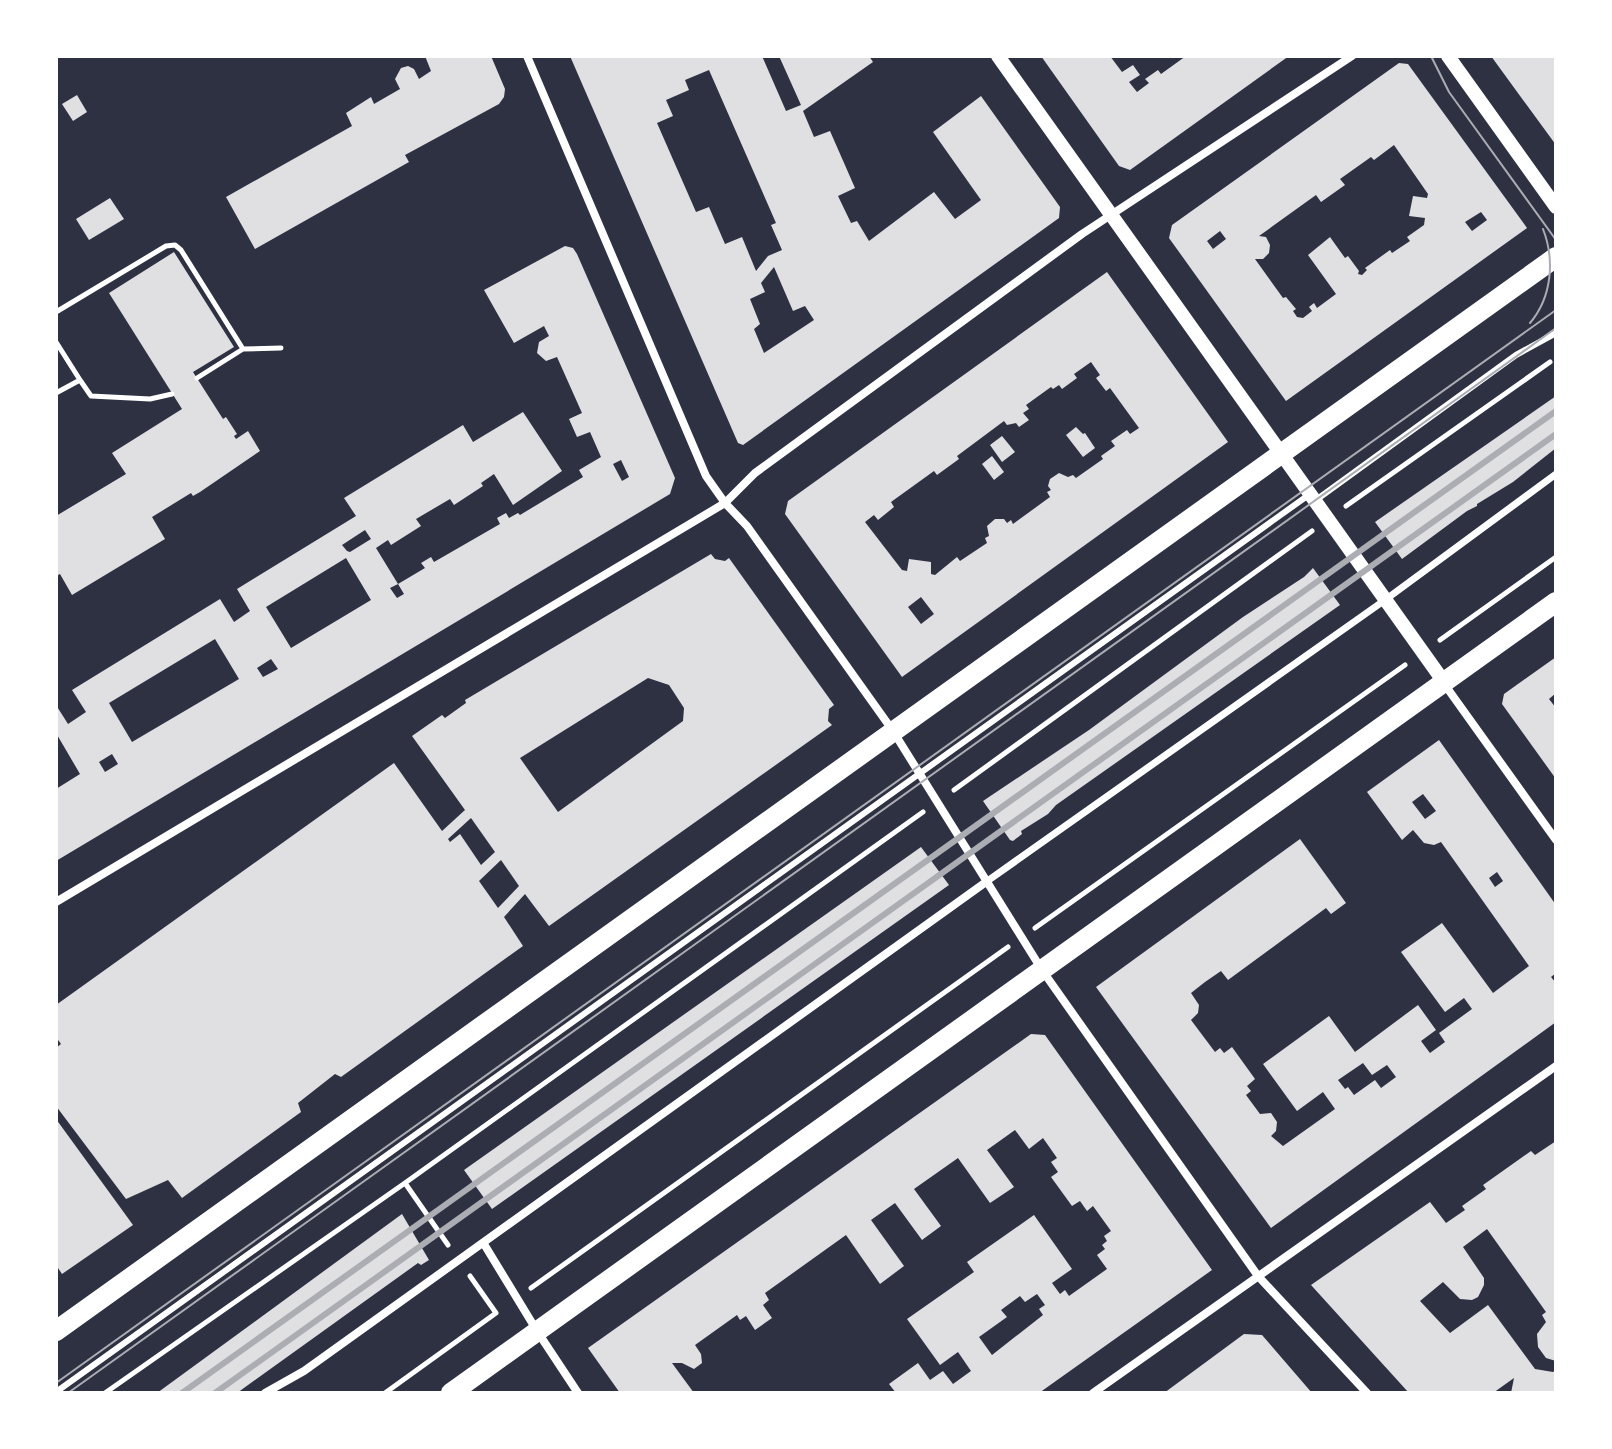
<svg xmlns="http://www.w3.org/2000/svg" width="1612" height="1449" viewBox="0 0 1612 1449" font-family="'Varela Round',sans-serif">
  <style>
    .building { fill: #e0e0e3; fill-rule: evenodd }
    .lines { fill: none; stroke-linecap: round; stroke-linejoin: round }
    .path { stroke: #fff; stroke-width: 5 }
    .service { stroke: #fff; stroke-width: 6 }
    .pedestrian { stroke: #fff; stroke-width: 7 }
    .minor { stroke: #fff; stroke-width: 8 }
    .tertiary { stroke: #fff; stroke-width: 14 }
    .primary { stroke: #fff; stroke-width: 20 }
    .tram { stroke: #abadb3; stroke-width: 2 }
    .rail { stroke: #abadb3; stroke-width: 6 }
  </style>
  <rect width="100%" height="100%" fill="#2d3142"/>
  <path class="building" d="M425,56H491L505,89L504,97L499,104L405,155L409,162L255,249L226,197L352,126L346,113L371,97L374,104L400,89L395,79L401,68L408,66L414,69L419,79L431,71Z
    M570,56H762L786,111L801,105L779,56H869L873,62L803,111L814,137L830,131L855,188L838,196L851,223L857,221L869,241L934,192L955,219L981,200L933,132L981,96L1060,207L1059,218L743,445L738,443ZM709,70L776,223L771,225L782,250L768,256L756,271L742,237L725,244L709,207L696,212L657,123L673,116L666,100L689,90L685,80ZM774,267L793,311L805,306L814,320L764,353L754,329L760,324L750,299L765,292L761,283Z
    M1041,56H1110L1122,72L1133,65L1140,75L1129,82L1137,92L1149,83L1145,79L1158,70L1161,74L1186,56H1289L1130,170L1119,166Z
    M1491,56H1556V145L1523,100Z
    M1399,63L1408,64L1527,228L1286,401L1169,238L1172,225ZM1394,145L1428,194L1427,198L1413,196L1409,216L1425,218L1424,225L1407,237L1410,241L1392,253L1390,250L1365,268L1367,270L1362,275L1358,274L1359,271L1348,256L1345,258L1330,237L1308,255L1336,294L1317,308L1314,303L1309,307L1312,311L1303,318L1297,317L1293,311L1296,309L1286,297L1283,298L1255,259H1263L1269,253L1270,245L1266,237L1259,236L1316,195L1321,202L1345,185L1340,179L1371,157L1374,160ZM1481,212L1487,220L1472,231L1465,222ZM1220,231L1226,239L1213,249L1207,241Z
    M77,95L87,112L73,121L62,104Z
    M110,198L124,219L89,240L76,219Z
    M565,246L573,248L577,254L675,478L670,494L56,861V789L80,774L56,733V705L68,724L86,712L72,690L220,599L234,622L250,611L237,589L356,516L344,498L463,425L473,442L523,412L562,471L513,505L494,474L481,483L483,486L454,505L450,499L416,519L421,526L391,545L388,540L376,548L398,584L390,588L397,598L404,594L398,584L425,568L421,563L431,557L434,562L500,524L497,518L506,513L509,518L518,513L520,515L583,477L579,470L601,457L590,432L577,437L569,419L582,413L557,357L546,361L537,353L539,342L549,336L544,326L514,343L484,290ZM621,460L629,477L622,481L613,464ZM365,530L371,539L350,552L347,551L342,545ZM346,558L371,600L291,648L266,607ZM215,639L239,679L132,742L109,703ZM271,659L278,669L263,677L257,668ZM112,754L118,764L105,772L99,762Z
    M174,252L234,347L193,372L223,419L226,417L237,434L234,436L236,439L248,431L260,451L200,492L193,496L191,493L152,517L165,539L72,595L60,574L56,576V516L126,474L112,453L182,409L109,293Z
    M1107,272L1228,442L902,677L785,514L788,501ZM1091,362L1100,375L1096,378L1106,391L1110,388L1139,428L1130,434L1127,430L1111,441L1115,446L1101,456L1103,459L1076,478L1073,475L1068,477L1059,473L1050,479L1048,486L1051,490L1047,492L1050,497L1013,524L1011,520L1007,523L1004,519H995L987,526L989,536L985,538L987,543L960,561L957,557L935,575L931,574V562L909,559L907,571L902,570L865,522L874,515L878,520L894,507L891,502L934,471L937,475L959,459L957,456L1004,421L1007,425L1016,423L1019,427L1029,420L1023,413L1029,409L1026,405L1051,387L1053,389L1059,385L1062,389L1077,378L1074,374ZM921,597L934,614L921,624L908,607Z
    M1556,396V448L1513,482L1477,504V506L1467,511L1402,559L1375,522Z
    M1076,427L1083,434L1085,433L1095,448L1083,457L1066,435Z
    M1002,436L1015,452L1002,462L990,445Z
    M992,456L1004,472L994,480L982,464Z
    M711,554L715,559L725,561L729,558L834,705L829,709L828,721L832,725L549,926L525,894L504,917L523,946L341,1077L335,1074L298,1103L301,1112L182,1198L168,1180L126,1199L56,1106V1048L61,1044L56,1037V1005L394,763L442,831L465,810L412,736L442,715L445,718L466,703L465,700ZM648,678L669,685L684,708L683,721L558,812L520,758ZM471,818L495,852L481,865L460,834L450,842L448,839ZM501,860L519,886L498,908L479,881Z
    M1313,568L1340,605L1056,805L1048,814L1021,831L1022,834L1013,841L1010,840L983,801L1089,730L1243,617L1304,577Z
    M1556,657V693L1549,699L1556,708V779L1502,704L1504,694Z
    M1439,740L1556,905V973L1551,977L1556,983V1022L1271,1228L1096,987L1300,839L1346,903L1331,914L1326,908L1228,980L1221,971L1205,982L1191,993L1199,1005L1198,1013L1191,1020L1215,1052L1220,1048L1224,1053L1232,1047L1255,1079L1247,1086L1251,1091L1246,1095L1260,1114L1271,1113L1277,1122L1276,1131L1271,1136L1283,1146L1335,1109L1323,1092L1297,1111L1263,1064L1329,1016L1355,1052L1418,1005L1436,1030L1421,1041L1430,1053L1445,1042L1439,1033L1472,1009L1464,998L1445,1012L1401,952L1442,923L1493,993L1529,966L1441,842L1434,845L1424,843L1413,830L1402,840L1367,792ZM1423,794L1436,811L1425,819L1412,802ZM1497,872L1503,881L1495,887L1489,878ZM1363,1063L1372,1075L1387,1065L1396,1077L1381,1088L1375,1080L1354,1095L1348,1087L1345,1089L1338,1080Z
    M921,847L949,885L492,1209L464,1170Z
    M1031,1034L1045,1035L1212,1270L1039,1393H896L889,1384L918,1363L930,1380L943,1371L953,1384L971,1371L958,1352L940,1365L907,1319L974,1272L967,1262L1034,1215L1072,1269L1052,1283L1060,1294L1065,1290L1069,1296L1107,1269L1097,1255L1105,1249L1102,1245L1107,1241L1104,1236L1111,1231L1093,1206L1087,1211L1080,1201L1072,1206L1051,1177L1058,1172L1051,1162L1057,1158L1043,1138L1029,1149L1015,1130L987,1150L1014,1187L990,1203L958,1158L914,1189L941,1226L922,1240L895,1203L871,1220L904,1266L880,1284L846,1235L765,1293L769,1300L763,1305L772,1318L755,1330L746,1316L740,1320L737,1315L695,1345L701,1354L702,1363L694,1369L682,1363H672L694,1393H620L588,1348ZM1037,1294L1045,1305L1039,1309L1043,1315L992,1355L979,1337L1007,1317L1001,1310L1020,1296L1025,1302Z
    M56,1119L133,1225L62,1274L56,1265Z
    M1556,1141V1361L1546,1358L1538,1347L1537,1334L1546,1322L1542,1315L1546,1312L1487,1229L1463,1247L1484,1278V1285L1478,1297L1472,1300L1460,1299L1443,1282L1420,1301L1450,1333L1488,1305L1535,1369L1553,1372L1556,1370V1393H1511L1514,1378L1493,1393H1409L1311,1285L1430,1202L1446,1223L1465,1210L1462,1206L1486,1189L1483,1185L1531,1151L1535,1155Z
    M402,1214L429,1260L421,1265L418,1263L237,1393H157Z
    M1244,1334L1262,1335L1312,1393H1164Z"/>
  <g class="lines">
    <path class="path" d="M56,312L166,246L175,245L181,250L243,349
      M56,342L80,380
      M197,378L243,349L281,348
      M56,393L80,380L91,396L150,399L172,394
      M1346,506L1550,362
      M1440,640L1556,557
      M954,790L1312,531
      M1035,928L1405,665
      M405,1183L448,1245
      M531,1288L1008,947
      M105,1393L405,1183L923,812
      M385,1393L496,1313L470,1276"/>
    <path class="service" d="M1316,500L1516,355L1556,333
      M56,1392L1310,494"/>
    <path class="pedestrian" d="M986,882L1385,600L1556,474"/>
    <path class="minor" d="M527,56L706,476L725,503L747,526L893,731L1042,970L1258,1276L1367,1393
      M1445,685L1556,840
      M56,902L725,503L755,473L1082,234L1352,56
      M484,1244L537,1331L578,1393
      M265,1393L304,1371L986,882
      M1093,1393L1556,1066"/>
    <path class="tertiary" d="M998,56L1444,682
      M1448,56L1556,207"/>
    <path class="primary" d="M56,1331L1556,257
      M451,1393L1556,602"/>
    <path class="tram" d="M1431,56L1449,92L1556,240
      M1530,323C1552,297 1555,260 1543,229
      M56,1383L1556,310
      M68,1393L1556,328"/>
    <path class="rail" d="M182,1393L1556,411
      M215,1393L1556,434"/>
  </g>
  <rect width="1612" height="1449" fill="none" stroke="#ffffff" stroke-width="116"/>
</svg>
